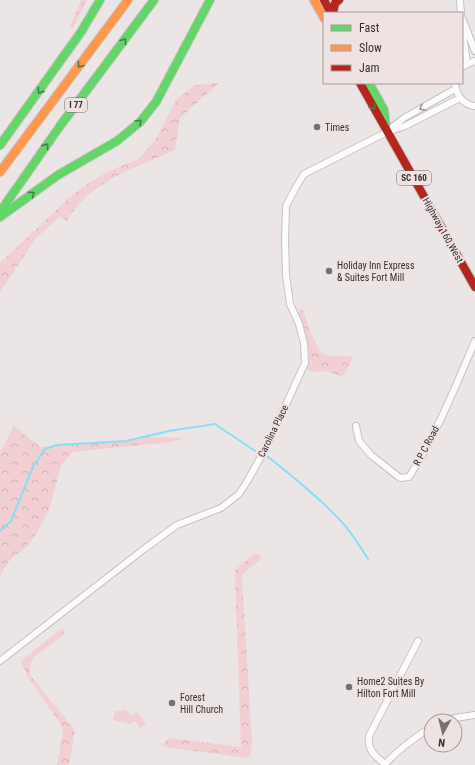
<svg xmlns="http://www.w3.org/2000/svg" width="475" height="765" viewBox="0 0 475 765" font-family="'Roboto Condensed',sans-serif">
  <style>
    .forest { fill: url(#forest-crowns) }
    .green { fill: #f2cfd3 }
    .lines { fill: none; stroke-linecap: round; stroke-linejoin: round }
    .stream { stroke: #88dff2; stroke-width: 2 }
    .street-casing { stroke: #c7c2c2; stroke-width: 8 }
    .fast-casing { stroke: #c7c2c2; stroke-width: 10 }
    .slow-casing { stroke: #c7c2c2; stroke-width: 10 }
    .jam-casing { stroke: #c7c2c2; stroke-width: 10 }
    .street { stroke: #fcfbfb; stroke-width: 6 }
    .fast { stroke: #63d668; stroke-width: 8 }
    .slow { stroke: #ff974d; stroke-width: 8 }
    .jam { stroke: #b3261e; stroke-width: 8 }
    .oneway { stroke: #4a7b4a }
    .oneway2 { stroke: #999696 }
    .poi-dot { fill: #767071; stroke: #efe2e3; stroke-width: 1.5 }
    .labels { text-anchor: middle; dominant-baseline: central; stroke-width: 4; stroke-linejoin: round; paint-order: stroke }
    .shield { fill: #efe2e3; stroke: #6e6667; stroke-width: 1 }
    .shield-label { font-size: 9px; font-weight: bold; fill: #363132 }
    .poi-label { font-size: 10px; fill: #363132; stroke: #efe2e3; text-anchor: start }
    .street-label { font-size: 10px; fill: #363132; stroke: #efe2e3 }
  </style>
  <defs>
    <pattern id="forest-crowns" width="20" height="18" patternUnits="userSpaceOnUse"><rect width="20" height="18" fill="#f2cfd3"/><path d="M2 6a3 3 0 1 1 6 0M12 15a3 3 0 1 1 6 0" fill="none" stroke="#d0b2b6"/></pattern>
  </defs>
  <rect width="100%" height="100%" fill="#ece5e6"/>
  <path class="forest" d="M81,0H87L73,28L70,26Z
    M219,83L180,118L175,150C137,167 88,182 67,221L60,217L36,238L0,292V263L68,199L84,186L109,171L139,159L157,137L176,100L195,85Z
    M300,309L303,310L313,339C317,342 317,348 321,352C329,360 343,354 353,357L346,373L341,376L324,371L312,372L307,369C307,366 309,363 309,360C310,344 303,327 298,313Z
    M14,426L40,447L57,445L126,441L141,437L185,438L171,442L72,452L61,466L49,510L35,536L25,548L9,561L1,574L0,580V453Z
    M254,554L261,555L260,560L243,574L242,578L252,742L250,756L248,758L164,747L162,745L169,738L241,747L235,574L236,569Z
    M61,629H64V633C57,642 34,654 31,662C29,666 30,672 30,675L75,730L69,765H57L63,731L61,725L26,674V671L21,664L22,660Z"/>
  <path class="green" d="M126,709L131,716L137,712L146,724L140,728L135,721L130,724L113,720L115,711H121Z"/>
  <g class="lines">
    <path class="stream" d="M267,456C292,476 317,496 339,519C351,531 359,545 368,559
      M0,531L11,521L33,467L45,449L57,445L126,441L169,431L215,424L255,451"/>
    <defs>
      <path id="street" d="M460,0L461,13
        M462,18L475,51
        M462,25L467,64
        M462,67L467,64L475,61
        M455,83C456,95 463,105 475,106
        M390,129L404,118L455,89
        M356,426L359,441L371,455L400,478L409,477C436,435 455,388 475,341
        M0,661L144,549L177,525L221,508L239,494L248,480L267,446L305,363L304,343L299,324L290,304L286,275L285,240L286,206L296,187L304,174L387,132L405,126L460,98
        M443,721L449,719L475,715
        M385,764C375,756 367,750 369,736L418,641
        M384,765C398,750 414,738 431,727"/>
      <path id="fast" d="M369,83L384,110L386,126
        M0,145L81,32L100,0
        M0,212L60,126L154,0
        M0,217L58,175L117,141L140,122L156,102L210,0"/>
      <path id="slow" d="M314,0L324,18
        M0,172L128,0"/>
      <path id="jam" d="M324,0L331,13
        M333,13L335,3L339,0
        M360,83L475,287"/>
    </defs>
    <use href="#street" class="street-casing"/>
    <use href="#fast" class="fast-casing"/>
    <use href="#slow" class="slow-casing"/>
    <use href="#jam" class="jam-casing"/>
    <use href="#street" class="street"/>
    <use href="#fast" class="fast"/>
    <use href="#slow" class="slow"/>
    <use href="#jam" class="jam"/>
  </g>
  <defs><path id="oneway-chevron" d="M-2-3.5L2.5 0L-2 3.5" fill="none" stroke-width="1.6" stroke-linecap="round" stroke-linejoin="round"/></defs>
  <g class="oneway">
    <use href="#oneway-chevron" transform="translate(124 41) rotate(-53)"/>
    <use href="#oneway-chevron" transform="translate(80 65) rotate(127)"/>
    <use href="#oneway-chevron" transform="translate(40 91) rotate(125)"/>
    <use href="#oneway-chevron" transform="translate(373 107) rotate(61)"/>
    <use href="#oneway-chevron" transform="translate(139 122) rotate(-45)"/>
    <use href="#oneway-chevron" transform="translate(46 146) rotate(-55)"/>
    <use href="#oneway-chevron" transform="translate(32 194) rotate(-36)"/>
  </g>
  <use class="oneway2" href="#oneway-chevron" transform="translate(422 108) rotate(150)"/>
  <g class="poi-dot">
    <circle cx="317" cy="127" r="4"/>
    <circle cx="329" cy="271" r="4"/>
    <circle cx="349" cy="687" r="4"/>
    <circle cx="172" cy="703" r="4"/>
  </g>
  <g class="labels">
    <g class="shield">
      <rect x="65" y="98" width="22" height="14" rx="3"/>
      <rect x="397" y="171" width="34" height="14" rx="3"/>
    </g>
    <g class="shield-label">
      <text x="76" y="105">I 77</text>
      <text x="414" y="178">SC 160</text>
    </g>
    <g class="poi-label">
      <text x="325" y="127">Times</text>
      <text x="337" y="265">Holiday Inn Express<tspan x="337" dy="12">&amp; Suites Fort Mill</tspan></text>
      <text x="357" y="681">Home2 Suites By<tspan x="357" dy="12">Hilton Fort Mill</tspan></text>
      <text x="180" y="697">Forest<tspan x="180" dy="12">Hill Church</tspan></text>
    </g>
    <g class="street-label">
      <text transform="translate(443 230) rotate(61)">Highway 160 West</text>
      <text transform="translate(273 431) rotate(-64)">Carolina Place</text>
      <text transform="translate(426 446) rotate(-62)">R P C Road</text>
    </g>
  </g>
  <rect x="323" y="12" width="140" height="72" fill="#efe2e3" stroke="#a59b9c"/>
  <rect x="331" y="25" width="20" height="6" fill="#63d668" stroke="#a59b9c"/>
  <text x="359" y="32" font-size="12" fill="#363132">Fast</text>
  <rect x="331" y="45" width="20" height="6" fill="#ff974d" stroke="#a59b9c"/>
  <text x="359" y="52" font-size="12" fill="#363132">Slow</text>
  <rect x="331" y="65" width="20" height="6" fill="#b3261e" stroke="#a59b9c"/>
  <text x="359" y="72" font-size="12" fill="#363132">Jam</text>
  <g transform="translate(443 733) rotate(187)"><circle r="19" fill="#efe2e3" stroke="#a59b9c"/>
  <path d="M0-3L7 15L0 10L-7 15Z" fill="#767071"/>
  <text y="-6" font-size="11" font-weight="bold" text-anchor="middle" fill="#363132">N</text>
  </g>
</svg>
